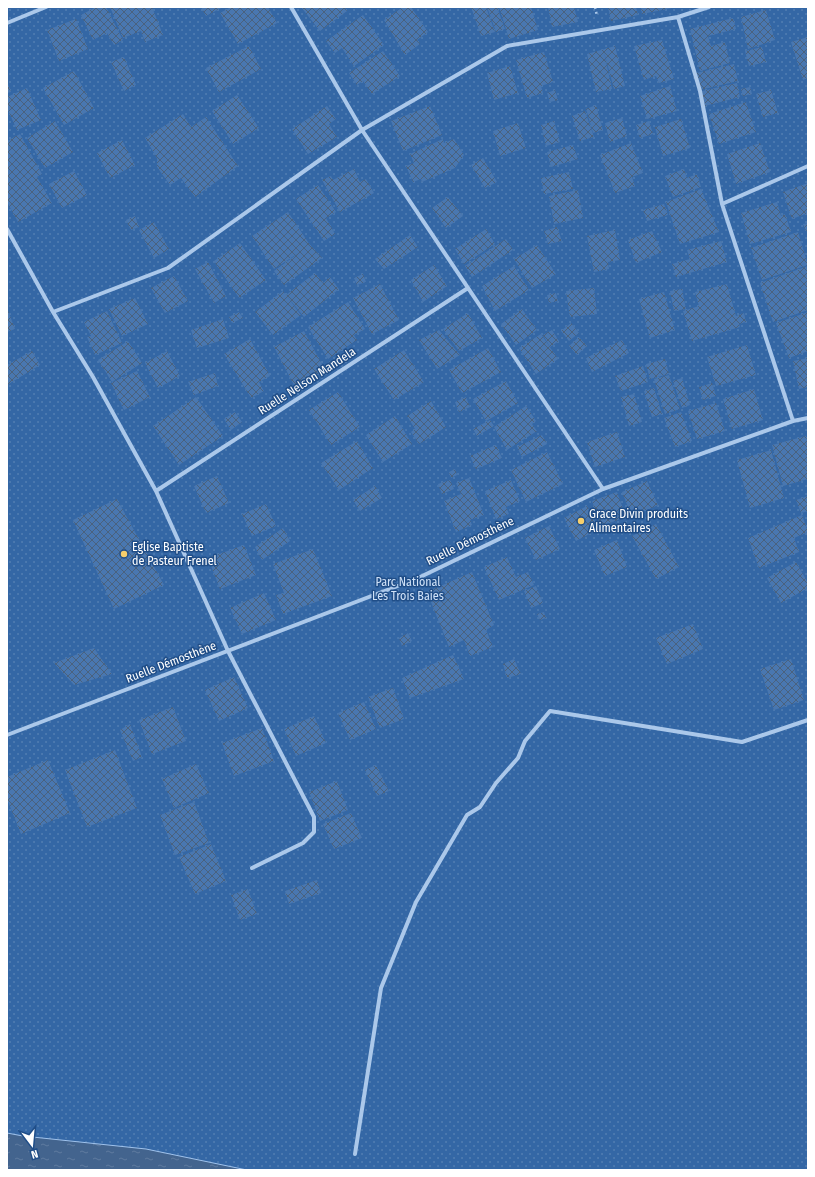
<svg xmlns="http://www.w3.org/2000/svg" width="815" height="1177" viewBox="0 0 815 1177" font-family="'Fira Sans Condensed',sans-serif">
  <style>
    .park { fill: url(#park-dots) }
    .water { fill: url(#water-ripples); stroke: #9fc2ec }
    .building { fill: url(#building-cross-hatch) }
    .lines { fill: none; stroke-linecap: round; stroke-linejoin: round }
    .path { stroke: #abc8ea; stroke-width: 2.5; stroke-dasharray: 2 3; stroke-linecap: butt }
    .street { stroke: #abc8ea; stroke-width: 4 }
    .poi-dot { fill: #f7cf6c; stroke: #204e88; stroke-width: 1.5 }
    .labels { text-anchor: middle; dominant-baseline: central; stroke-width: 3; stroke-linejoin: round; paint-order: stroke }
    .street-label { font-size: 12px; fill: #fff; stroke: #204e88 }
    .poi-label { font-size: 12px; fill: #fff; stroke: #204e88; text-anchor: start }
    .park-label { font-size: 12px; fill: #d0e2f8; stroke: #204e88 }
  </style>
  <defs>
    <pattern id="park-dots" width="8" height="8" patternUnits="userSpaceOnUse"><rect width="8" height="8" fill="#3467a5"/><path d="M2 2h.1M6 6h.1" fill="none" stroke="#527eb2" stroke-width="1.8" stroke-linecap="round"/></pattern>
    <pattern id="water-ripples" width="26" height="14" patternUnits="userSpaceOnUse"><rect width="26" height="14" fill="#43648e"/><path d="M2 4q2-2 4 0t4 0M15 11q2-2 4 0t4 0" fill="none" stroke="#5f7b9f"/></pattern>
    <pattern id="building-cross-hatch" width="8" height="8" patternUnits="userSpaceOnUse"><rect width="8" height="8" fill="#4977b0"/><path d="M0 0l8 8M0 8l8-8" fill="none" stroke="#4a627e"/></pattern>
  </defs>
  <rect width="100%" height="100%" fill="#204e88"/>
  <path class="park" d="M7,7H808V1170H7Z"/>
  <path class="water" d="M7,1133L23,1136L146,1149L247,1170H7Z"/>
  <path class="building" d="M96,7H106L123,40L114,45L107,33L93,40L81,15Z
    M110,7H152L163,35L145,42L141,31L123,38Z
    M201,7H223L206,16Z
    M231,7H268L277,23L238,44L220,13Z
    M301,7H344L347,11L320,31Z
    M403,7H411L428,32L417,40L420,44L405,55L384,20Z
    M471,7H486L495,32L481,36Z
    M487,7H497L505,29L496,32Z
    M499,7H531L538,30L509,39Z
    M548,7H574L578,22L552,27Z
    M608,7H636L638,15L611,21Z
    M641,7H672V8L642,14Z
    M766,10L775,40L748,49L741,17Z
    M363,15L384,45L354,66L342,48L335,53L326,41Z
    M733,18L736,29L708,36L711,46L725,42L730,63L700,71L690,29Z
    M76,19L88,49L59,61L47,30Z
    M808,37V78L803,80L791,42Z
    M662,40L674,79L659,83L656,76L644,80L634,46Z
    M249,46L261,69L219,92L206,68Z
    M615,46L625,86L614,89L604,52L612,89L596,92L587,54Z
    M762,47L766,62L749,66L745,51Z
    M383,51L400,76L372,94L363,81L357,85L349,73Z
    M544,52L553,82L541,86L543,93L527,98L516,60Z
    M124,57L136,85L124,91L111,62Z
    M734,64L738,81L700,90L696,73Z
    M510,66L518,93L494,100L487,73Z
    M74,71L94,108L64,125L43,88Z
    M7,82L11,92L7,93Z
    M737,83L740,97L705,106L702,91Z
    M670,86L677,111L647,119L640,96Z
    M750,87L752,94L743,96L741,89Z
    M27,88L41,120L17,130L7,108V97Z
    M555,90L558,100L550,102L547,93Z
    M771,90L778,113L763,117L756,94Z
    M237,95L259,128L233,144L212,111Z
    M746,102L756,132L719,144L709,114Z
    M596,105L603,130L593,133L586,109Z
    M327,106L336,119L329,124L337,137L308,154L292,129Z
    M430,106L442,135L403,151L391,121Z
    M585,111L594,137L580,141L572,116Z
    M183,114L191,127L206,117L238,166L195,197L181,178L170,185L157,167V158L145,138Z
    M622,118L627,136L610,142L605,123Z
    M681,119L690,148L663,156L655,127Z
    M55,121L73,152L45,168L27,138Z
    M554,121L560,142L546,146L541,125Z
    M649,121L653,134L640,138L636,125Z
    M518,123L526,148L500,156L493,131Z
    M20,134L42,174L37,177L52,203L18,222L7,202V141Z
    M443,139L444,143L454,139L464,155L455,168L422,182L421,179L413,182L406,166L414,163L410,154Z
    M122,140L135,165L110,178L97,153Z
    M631,143L643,173L632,177L635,186L615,193L600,155Z
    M760,143L770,172L736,184L727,154Z
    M573,145L578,159L551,167L547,152Z
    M483,158L497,182L485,188L471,165Z
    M354,169L360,182L366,179L374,193L340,212L322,180L331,176L333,180Z
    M684,169L687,178L697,174L701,187L673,197L665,176Z
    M74,171L87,195L62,208L49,184Z
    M569,172L573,189L544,194L541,178Z
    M808,183V213L792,219L783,192Z
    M318,185L336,212L326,218L335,234L324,241L296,199Z
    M701,189L719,232L680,244L666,202Z
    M578,190L583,218L554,224L549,196Z
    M448,197L463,216L446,228L432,208Z
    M777,202L781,216L785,214L791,232L750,244L741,213Z
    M664,204L668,215L647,221L643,210Z
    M288,212L310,245L322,258L284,285L274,271L300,252L274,269L252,236Z
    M135,216L139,227L131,230L126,220Z
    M154,222L169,249L154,258L139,230Z
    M808,223V230L806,231L803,224Z
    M557,227L562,241L548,244L544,231Z
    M486,229L495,244L464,264L455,249Z
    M615,230L620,260L608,262L609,269L594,272L587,236Z
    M652,231L662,252L636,263L628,240Z
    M798,232L808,265L762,280L751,248Z
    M410,235L418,247L384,269L375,259Z
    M506,239L513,250L472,277L465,266Z
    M721,241L727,262L676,277L672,264L690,259L687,250Z
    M240,243L266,280L239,298L214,261Z
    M537,245L556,274L532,288L514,259Z
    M208,262L226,296L214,303L195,269Z
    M434,265L447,286L423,302L411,280Z
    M514,266L529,290L495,311L482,286Z
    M808,266V310L773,322L760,283Z
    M315,273L323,283L330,277L339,289L304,317L286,295Z
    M363,274L366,282L357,285L354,278Z
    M174,276L188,301L165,313L151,288Z
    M380,284L399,320L372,334L353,298Z
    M727,284L736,316L744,313L746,322L739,324L740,327L692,341L683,311L699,306L695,292Z
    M594,288L597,314L570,317L566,291Z
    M682,289L686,309L674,311L670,291Z
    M283,291L301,315L273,335L255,312Z
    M664,292L675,330L650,338L639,299Z
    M556,293L558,301L549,303L547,295Z
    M135,298L148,324L122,336L109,309Z
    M348,302L365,329L354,335L357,340L328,359L308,327Z
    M7,308L15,329L7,332Z
    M522,309L537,330L516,345L501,324Z
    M107,311L122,343L95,355L87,337L91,336L84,322Z
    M239,312L243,318L232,323L229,317Z
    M808,312V351L789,358L776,323Z
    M468,313L482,338L459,351L443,329Z
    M223,319L229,338L197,348L191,330Z
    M571,323L579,333L569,341L561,331Z
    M439,330L460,355L437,369L419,340Z
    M552,330L559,341L550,347L543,335Z
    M304,331L325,370L295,387L274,347Z
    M541,334L558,359L536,374L519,348Z
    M579,337L587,346L577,355L569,346Z
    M250,339L270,376L259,382L264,391L251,398L224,354Z
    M622,340L629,353L592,372L586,358Z
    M128,341L142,363L112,382L98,360Z
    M747,345L756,375L716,386L707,357Z
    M488,348L501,372L462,393L449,370Z
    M404,350L424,382L394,400L374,369Z
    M32,351L40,365L7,385V365Z
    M167,351L180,376L158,388L145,363Z
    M808,358V387L799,389L793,361Z
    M665,359L669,374L650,379L646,364Z
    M643,366L648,382L621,391L615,376Z
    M137,371L150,397L124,410L111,383Z
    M215,373L218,386L194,395L188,382Z
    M669,375L680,409L665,414L654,379Z
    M682,378L690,405L682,408L673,381Z
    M506,381L518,403L486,421L473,399Z
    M712,383L716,396L703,400L699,387Z
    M654,388L662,414L652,417L644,391Z
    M754,389L763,420L732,429L723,399Z
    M338,392L360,427L331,445L309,410Z
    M634,394L642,422L629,426L621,397Z
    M196,397L223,436L179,465L153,426Z
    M466,397L470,407L459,412L455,402Z
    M431,401L446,427L419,444L411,432L415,429L407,416Z
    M716,403L725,431L697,439L688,411Z
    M526,406L536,421L532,424L537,431L507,450L494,427Z
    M235,412L242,422L231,430L224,419Z
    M681,412L692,441L675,447L664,418Z
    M395,416L412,444L383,462L366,435Z
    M490,420L494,426L477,436L473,429Z
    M617,432L625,457L595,467L587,442Z
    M542,435L547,444L522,457L517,447Z
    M806,436L808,444V479L783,486L772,445Z
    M357,441L373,468L339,490L321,463Z
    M496,445L502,458L476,469L470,456Z
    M771,450L784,498L750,508L737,460Z
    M547,452L563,484L526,502L511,470Z
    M455,469L457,475L451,478L449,472Z
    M217,476L229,503L206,513L194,486Z
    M469,478L484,515L470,520L472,525L456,532L444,501L461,494L456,483Z
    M450,480L454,489L442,494L438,484Z
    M511,480L520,501L506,507L509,514L496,519L485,491Z
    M647,481L658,505L632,517L622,492Z
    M375,486L382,498L360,511L353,500Z
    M617,492L626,517L601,526L592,501Z
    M808,496V511L801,513L796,500Z
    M117,499L164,585L114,609L73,520Z
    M266,504L276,526L252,536L242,514Z
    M587,506L599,529L576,541L564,518Z
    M802,515L808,532L794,538L799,552L759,568L748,538Z
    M656,524L679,567L656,579L632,536Z
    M549,526L560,549L536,560L525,538Z
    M283,528L290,541L262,560L255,547Z
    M617,540L627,567L605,576L594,550Z
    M244,545L256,575L220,589L208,558Z
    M313,549L332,596L283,614L276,595L284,593L273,564Z
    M507,557L516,577L528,572L534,585L499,600L484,567Z
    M796,562L808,583V588L781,603L767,578Z
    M472,572L494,625L486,630L493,647L470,656L464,640L449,647L427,592Z
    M536,586L543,603L531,608L524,591Z
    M264,593L276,620L242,634L230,608Z
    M544,612L546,618L540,620L537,614Z
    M693,624L703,649L667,664L656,638Z
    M408,633L412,641L402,646L399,638Z
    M94,648L112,674L74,685L54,663Z
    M453,655L464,679L410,698L402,678Z
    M514,659L521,674L507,678L503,664Z
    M791,659L804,700L774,710L760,669Z
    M234,677L248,708L219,721L205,690Z
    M393,688L404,719L380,728L368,697Z
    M364,702L376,729L350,740L338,713Z
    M173,707L186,741L152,754L139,720Z
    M314,716L326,743L296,756L284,729Z
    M130,724L142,757L133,761L120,730Z
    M262,728L274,761L234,776L222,743Z
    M115,750L137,808L87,827L65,770Z
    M48,760L70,813L21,834L7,799V777Z
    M196,764L209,793L174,808L162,779Z
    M376,765L389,791L377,796L365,770Z
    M337,781L348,810L320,821L309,792Z
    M194,802L209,843L175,855L160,815Z
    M351,813L362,838L334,849L323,824Z
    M211,844L226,881L195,894L179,857Z
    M317,880L321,893L289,904L285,891Z
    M248,889L257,914L240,920L231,895Z"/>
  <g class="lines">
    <path class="path" d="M595,7L597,16"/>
    <path class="street" d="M291,7L362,130L603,489
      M678,17L700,91L722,204L793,421
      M7,23L46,7
      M722,204L808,166
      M7,229L53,312L93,377L156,491L228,651L314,817V832L303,843L252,868
      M53,312L168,268L362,130L507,46L678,17L709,7
      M156,491L468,288
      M7,735L416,579L603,489L793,421L808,418
      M355,1154L381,988L416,902L467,815L480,807L496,783L518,758L525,741L550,711L742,742L808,720"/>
  </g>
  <g class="poi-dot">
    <circle cx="581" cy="521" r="4"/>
    <circle cx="124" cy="554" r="4"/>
  </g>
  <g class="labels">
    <g class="street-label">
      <text transform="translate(307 381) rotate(-33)">Ruelle Nelson Mandela</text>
      <text transform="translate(470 541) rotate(-26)">Ruelle Démosthène</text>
      <text transform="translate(171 662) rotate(-21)">Ruelle Démosthène</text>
    </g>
    <g class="poi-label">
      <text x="589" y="514">Grace Divin produits<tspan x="589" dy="14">Alimentaires</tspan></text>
      <text x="132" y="547">Eglise Baptiste<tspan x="132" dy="14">de Pasteur Frenel</tspan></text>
    </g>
    <g class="park-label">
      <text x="408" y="582">Parc National<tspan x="408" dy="14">Les Trois Baies</tspan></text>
    </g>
  </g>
  <rect width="815" height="1177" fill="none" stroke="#ffffff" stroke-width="16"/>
  <g transform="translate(32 1145) rotate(164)" stroke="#204e88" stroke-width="3" paint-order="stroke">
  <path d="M0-3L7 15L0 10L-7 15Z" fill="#ffffff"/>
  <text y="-6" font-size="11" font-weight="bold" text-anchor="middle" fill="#ffffff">N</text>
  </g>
</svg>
